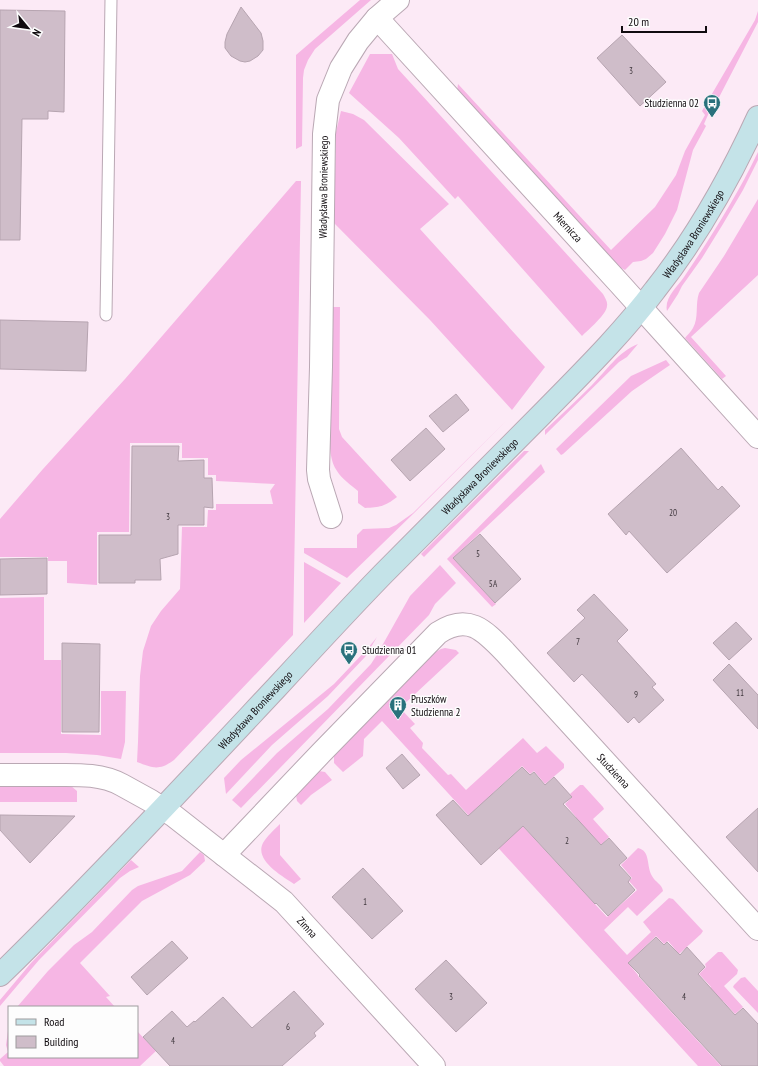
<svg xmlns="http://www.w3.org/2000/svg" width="758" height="1066" viewBox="0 0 758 1066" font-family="'PT Sans Narrow',sans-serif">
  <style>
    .grass { fill: #f6b6e4 }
    .building { fill: #cfbdc9; stroke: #b6a4b0 }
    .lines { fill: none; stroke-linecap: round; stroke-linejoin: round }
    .lane-casing { stroke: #baa8b4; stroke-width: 13 }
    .street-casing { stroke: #baa8b4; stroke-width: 24 }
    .secondary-casing { stroke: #baa8b4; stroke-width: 24 }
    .lane { stroke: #fff; stroke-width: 11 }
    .street { stroke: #fff; stroke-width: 22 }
    .secondary { stroke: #c4e3e8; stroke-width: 22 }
    .labels { text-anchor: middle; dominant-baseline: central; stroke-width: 3; stroke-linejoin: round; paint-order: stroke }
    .number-label { font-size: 9px; fill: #40383e }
    .poi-label { font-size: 11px; fill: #100b0f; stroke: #fdfdfd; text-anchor: start }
    .street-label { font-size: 11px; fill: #100b0f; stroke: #fdfdfd }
  </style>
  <rect width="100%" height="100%" fill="#fceaf6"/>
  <path class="grass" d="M360,0H371L315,49L308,60L304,70L303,78L302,146L296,149V55Z
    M758,11V22L713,109L711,108L704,124L706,126L693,150L677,210L665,234L653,253L646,259L641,261L633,262L625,270L621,268L615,262L457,91L458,84L611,250L655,207L676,175L685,151L705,115L702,111L755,20Z
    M370,54H392L398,69L603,294C605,298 608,302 607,306C607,314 588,330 582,336L458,196L455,199L399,138L349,93Z
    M341,111L353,114L364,120L449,204L420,229L545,367L512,410L430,320L334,223L336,132Z
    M758,152V160L743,190L723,224L702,258L682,286L678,294L667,311C664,298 677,287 684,277C711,237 737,196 758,152Z
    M296,181H301L293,635L174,760C159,771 153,768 137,762L138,742L140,676L143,651L151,626L161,611L180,589L182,527H207L208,510H216V504H273L270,491L275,484L216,481V475H208V458H182V443H130L129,532H97V585L67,583V561H48V557H0V519L43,469L125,379Z
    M758,199V275L691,337L726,376L722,379L685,338C687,335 691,332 693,328C699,318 695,304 699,293L724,256Z
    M332,307H340L339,429L342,437L397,497C384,507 380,507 365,508L358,503V491C351,485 342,479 337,471C330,462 330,447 329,436Z
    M638,344L627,357L619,362L545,435V430C561,415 577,400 592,385C606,371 619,351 638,344Z
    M666,360L670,365L632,391L563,454L561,455L556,449L631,376Z
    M506,421L413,514L347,578L304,553V548H357V535L363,529L389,528L396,525L413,513Z
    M524,451H529L424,557L421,554Z
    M541,464L545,472L453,558L496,604L492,607L447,559Z
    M304,562L341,583L304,623Z
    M440,565L456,583L435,604L429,615L241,808L232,800L277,753L328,709L371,664L378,653L410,596Z
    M44,597V660H61V734L101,735V691H126L125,742L121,759L97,755L66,753H0V598Z
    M377,637L365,657L328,696L272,745L226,794L224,778L241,760L334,684L368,648Z
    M445,648L456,650L459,653L400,708L415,724L410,728L423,743L422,748L448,775L451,774L466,790L523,738L537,753L546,746L564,764V768L545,784L534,771L530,774L522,766L493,793L505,805L504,806L607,917L637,890L629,881L632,878L621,865L638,848C651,851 646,866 652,876C655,882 662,884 663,891L637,916L628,907L604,930L627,955L651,932L643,922L669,898L673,899L703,931L701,934L679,954L668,941L664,944L656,936L628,963L638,975V976L721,1066H698L382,721L364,739L363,756L343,772L334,763V756L434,653L441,649Z
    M319,771L325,772L332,780L311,795L301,805L297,801L296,795Z
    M0,785L71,786L77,791V802H0Z
    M580,785H583L603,807L604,809L593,819L609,837L601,845L589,832L586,835L573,821L576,817L565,804L572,797L570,794Z
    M280,824V855L301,879L294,884C282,876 254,860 263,843C267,836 274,830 280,824Z
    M200,852L204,855L205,861L190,875L142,901L80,963L110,996L106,997L115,1007H17L48,971L74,945L92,932L132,890L138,886L182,871Z
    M131,860L139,867L130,871L120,878L39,960L0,1006V1000L31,963Z
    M718,952H722L738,970L737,974L724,986L743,1007L735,1014L723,1001L720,1004L707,991L711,987L699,974L706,967L705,964Z
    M745,977L758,991V1013L733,987L734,985L741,978Z
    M9,1024V1057H137V1031L156,1051L140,1066H4L0,1061V1059L8,1052L6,1045Z"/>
  <path class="building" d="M241,7L261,33L263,41V50L258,56L250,61L245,62L240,61L231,56L225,48V42L227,34Z
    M0,10L65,11L64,112L48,111V119H22L20,240H0Z
    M622,35L666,82L640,106L597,58Z
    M0,320L88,322L86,371L0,369Z
    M456,394L469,410L443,432L429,416Z
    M426,428L445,449L410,481L391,460Z
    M132,446H179L178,461L204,460V478H212L213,508L204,507V525H178V554L160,559L161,580H135V583H99V535H131Z
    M681,448L718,490L722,486L740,506L667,573L629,531L626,535L608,514Z
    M480,534L521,579L495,603L453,558Z
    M47,558V594L0,595V559Z
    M594,594L628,630L617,641L656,684L652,687L664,700L639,723L634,717L628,723L582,674L574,682L547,653L585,618L577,610Z
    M736,622L752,639L729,660L713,643Z
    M62,643L100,644L99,732H62Z
    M729,664L758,695V729L713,680Z
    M402,754L420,775L403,789L386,768Z
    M522,767L530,775L534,772L545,785L554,777L572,797L563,804L580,822L601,845L609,838L627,858L619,865L631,878L628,882L635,890L608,916L596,903L595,904L523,826L481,865L436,815L453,800L468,816Z
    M758,808V872L726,837Z
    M0,815L75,816L30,863L0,830Z
    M363,868L403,911L372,939L332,897Z
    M656,937L664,945L667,942L680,955L687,947L705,967L698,974L735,1015L743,1008L758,1024V1066H722L639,976L640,975L628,963Z
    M172,941L188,958L147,995L131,977Z
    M446,960L487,1003L456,1032L415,989Z
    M294,991L324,1024L314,1033L316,1036L282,1066H170L143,1037L172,1011L187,1027L194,1021L195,1022L223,997L252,1028Z"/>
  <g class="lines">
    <defs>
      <path id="lane" d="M106,315L111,0"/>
      <g id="street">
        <path id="s1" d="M377,18L619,283L664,333L758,437"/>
        <path id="s2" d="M331,517L319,479L318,470L321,367L324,134L328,100L341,68L358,41L377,18L398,0"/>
        <path id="s3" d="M0,775C17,775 33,775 50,775C74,775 100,773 122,785L151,801L174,816L284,902L434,1066"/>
        <path id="s4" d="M224,855L321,753L438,633C468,613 484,630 505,652L758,929"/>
      </g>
      <g id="secondary">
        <path id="s5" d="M0,975C95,882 186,784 277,687C312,649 347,611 383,574C436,520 489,467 542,414C581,374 621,335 655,290C697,237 730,178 758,117"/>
      </g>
    </defs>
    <use href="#lane" class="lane-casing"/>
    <use href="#street" class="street-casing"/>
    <use href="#secondary" class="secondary-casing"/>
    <use href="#lane" class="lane"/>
    <use href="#street" class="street"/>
    <use href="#secondary" class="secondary"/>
  </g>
  <defs>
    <symbol id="bus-pin" viewBox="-11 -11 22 30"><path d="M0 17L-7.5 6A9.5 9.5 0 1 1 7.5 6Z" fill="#29717c" stroke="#fdfdfd"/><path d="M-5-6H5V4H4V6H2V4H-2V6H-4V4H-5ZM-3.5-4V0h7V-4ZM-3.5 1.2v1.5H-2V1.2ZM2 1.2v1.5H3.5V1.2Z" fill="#fff"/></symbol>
    <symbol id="building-pin" viewBox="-11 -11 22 30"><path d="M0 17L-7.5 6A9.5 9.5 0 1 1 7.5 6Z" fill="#29717c" stroke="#fdfdfd"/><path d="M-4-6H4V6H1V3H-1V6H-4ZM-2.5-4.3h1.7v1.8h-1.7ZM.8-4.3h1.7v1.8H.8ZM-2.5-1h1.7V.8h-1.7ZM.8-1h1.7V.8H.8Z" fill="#fff"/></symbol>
  </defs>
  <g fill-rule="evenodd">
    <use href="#bus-pin" x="702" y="93" width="20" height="27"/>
    <use href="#bus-pin" x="339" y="640" width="20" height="27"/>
    <use href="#building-pin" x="388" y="695" width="20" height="27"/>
  </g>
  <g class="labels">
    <g class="number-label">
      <text x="631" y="70">3</text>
      <text x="673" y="512">20</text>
      <text x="168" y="516">3</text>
      <text x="478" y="553">5</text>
      <text x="493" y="583">5A</text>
      <text x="578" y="641">7</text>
      <text x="740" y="692">11</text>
      <text x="636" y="694">9</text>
      <text x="567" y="840">2</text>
      <text x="365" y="901">1</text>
      <text x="451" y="996">3</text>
      <text x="684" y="996">4</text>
      <text x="288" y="1026">6</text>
      <text x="173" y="1040">4</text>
    </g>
    <g class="poi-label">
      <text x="699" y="103" text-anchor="end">Studzienna 02</text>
      <text x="362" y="650">Studzienna 01</text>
      <text x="411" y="699">Pruszków<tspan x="411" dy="13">Studzienna 2</tspan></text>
    </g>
    <g class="street-label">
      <text stroke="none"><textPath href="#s2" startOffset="332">Władysława Broniewskiego</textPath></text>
      <text stroke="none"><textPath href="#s1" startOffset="283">Miernicza</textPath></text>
      <text stroke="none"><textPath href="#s5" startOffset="1016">Władysława Broniewskiego</textPath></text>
      <text stroke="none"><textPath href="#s5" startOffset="692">Władysława Broniewskiego</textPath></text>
      <text stroke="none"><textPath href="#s5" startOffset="368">Władysława Broniewskiego</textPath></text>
      <text stroke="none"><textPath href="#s4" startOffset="548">Studzienna</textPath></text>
      <text stroke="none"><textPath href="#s3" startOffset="358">Zimna</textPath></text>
    </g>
  </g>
  <rect x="8" y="1006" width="130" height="52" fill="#fdfdfd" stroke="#9e9c9e"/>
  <rect x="16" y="1019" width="20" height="6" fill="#c4e3e8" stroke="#9e9c9e"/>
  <text x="44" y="1026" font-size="12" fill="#100b0f">Road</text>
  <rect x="16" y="1036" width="20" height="12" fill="#cfbdc9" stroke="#9e9c9e"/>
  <text x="44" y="1046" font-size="12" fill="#100b0f">Building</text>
  <g transform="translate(28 28) rotate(119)" stroke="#fdfdfd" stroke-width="3" paint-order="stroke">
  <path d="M0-3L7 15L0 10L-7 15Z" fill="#100b0f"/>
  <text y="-6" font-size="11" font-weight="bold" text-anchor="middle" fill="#100b0f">N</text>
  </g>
  <path d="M622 26v6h84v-6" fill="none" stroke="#100b0f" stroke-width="2"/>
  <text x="628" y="26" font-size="12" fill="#100b0f" stroke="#fdfdfd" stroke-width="3" paint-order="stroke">20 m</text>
</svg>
